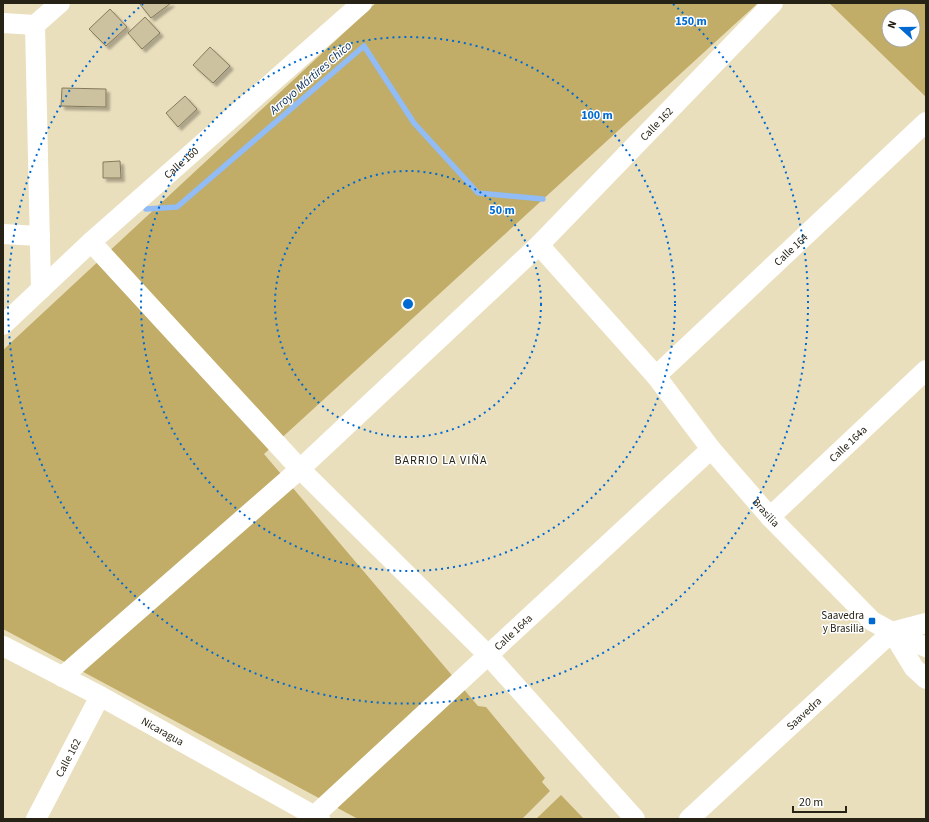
<svg xmlns="http://www.w3.org/2000/svg" width="929" height="822" viewBox="0 0 929 822" font-family="'Source Sans 3',sans-serif">
  <style>
    .green { fill: #c1ad67; fill-rule: evenodd }
    .lines { fill: none; stroke-linecap: round; stroke-linejoin: round }
    .stream { stroke: #91bcf5; stroke-width: 5.5 }
    .building { fill: #ccc2a0; stroke: #847a5b; filter: url(#shadow) }
    .street { stroke: #fff; stroke-width: 20 }
    .ring { fill: none; stroke: #006ad2; stroke-width: 2; stroke-dasharray: 2 4 }
    .poi-dot { fill: #006ad2; stroke: #fff; stroke-width: 1.5 }
    .labels { text-anchor: middle; dominant-baseline: central; stroke-width: 3; stroke-linejoin: round; paint-order: stroke }
    .street-label { font-size: 11px; fill: #262215; stroke: #fff }
    .poi-label { font-size: 11px; fill: #262215; stroke: #fff; text-anchor: end }
    .water-label { font-size: 12px; font-style: italic; fill: #072b57; stroke: #fff }
    .neighbourhood-label { font-size: 12px; letter-spacing: 1px; fill: #262215; stroke: #fff }
    .centre { fill: #006ad2; stroke: #fff; stroke-width: 2 }
    .ring-label { font-size: 12px; text-anchor: middle; font-weight: bold; fill: #006ad2; stroke: #fff; stroke-width: 3; stroke-linejoin: round; paint-order: stroke }
  </style>
  <defs>
    <filter id="shadow"><feDropShadow dx="3.5" dy="3.5" stdDeviation="1" flood-color="#0004"/></filter>
  </defs>
  <rect width="100%" height="100%" fill="#eadfbd"/>
  <path class="green" d="M376,3H758L264,454L478,706L486,707L545,778L542,782L550,791L522,819H358L3,629V350Z
    M829,3H926V97ZM889,16H913V40H889Z
    M561,795L584,819H536Z"/>
  <g class="lines">
    <path class="stream" d="M146,209L177,207L364,46L414,123L478,193L543,199"/>
  </g>
  <path class="building" d="M139,3H171L151,18Z
    M110,9L127,27L106,46L89,29Z
    M145,17L160,33L142,49L128,33Z
    M210,47L230,66L213,83L193,65Z
    M62,88L106,89V107L61,106Z
    M185,96L197,109L178,127L166,113Z
    M120,161L121,178H103V162Z"/>
  <g class="lines">
    <g class="street">
      <path d="M3,23L35,25"/>
      <path d="M35,25L41,289"/>
      <path d="M35,25L60,3"/>
      <path d="M3,234L40,236"/>
      <path id="s1" d="M539,245L656,376L711,449L770,517L872,621L892,632L926,647"/>
      <path id="s2" d="M3,325L91,242L362,3"/>
      <path id="s3" d="M656,376L926,122"/>
      <path id="s4" d="M770,517L926,370"/>
      <path d="M892,632L914,668L926,679"/>
      <path id="s5" d="M3,646L100,696L320,819"/>
      <path d="M62,677L300,469L91,242"/>
      <path id="s6" d="M314,816L711,449"/>
      <path id="s7" d="M36,819L100,696"/>
      <path id="s8" d="M635,819L488,655L300,469L539,245L773,3"/>
      <path id="s9" d="M689,819L892,632L926,623"/>
    </g>
  </g>
  <g class="ring">
    <circle cx="408" cy="304" r="133"/>
    <circle cx="408" cy="304" r="267"/>
    <path d="M673 4A400 400 0 1 1 143 4"/>
  </g>
  <rect class="poi-dot" x="868" y="617" width="8" height="8" rx="2"/>
  <g class="labels">
    <g class="street-label">
      <text stroke="none"><textPath href="#s8" startOffset="981">Calle 162</textPath></text>
      <text stroke="none"><textPath href="#s2" startOffset="241">Calle 160</textPath></text>
      <text stroke="none"><textPath href="#s3" startOffset="185">Calle 164</textPath></text>
      <text stroke="none"><textPath href="#s4" startOffset="107">Calle 164a</textPath></text>
      <text stroke="none"><textPath href="#s1" startOffset="351">Brasilia</textPath></text>
      <text stroke="none"><textPath href="#s6" startOffset="271">Calle 164a</textPath></text>
      <text stroke="none"><textPath href="#s9" startOffset="156">Saavedra</textPath></text>
      <text stroke="none"><textPath href="#s5" startOffset="181">Nicaragua</textPath></text>
      <text stroke="none"><textPath href="#s7" startOffset="69">Calle 162</textPath></text>
    </g>
    <g class="poi-label">
      <text x="864" y="615">Saavedra<tspan x="864" dy="13">y Brasilia</tspan></text>
    </g>
    <g class="water-label">
      <text transform="translate(311 78) rotate(-41)">Arroyo Mártires Chico</text>
    </g>
    <g class="neighbourhood-label">
      <text x="441" y="460">BARRIO LA VIÑA</text>
    </g>
  </g>
  <circle cx="408" cy="304" r="6" class="centre"/>
  <g class="ring-label">
    <text x="691" y="25">150 m</text>
    <text x="597" y="119">100 m</text>
    <text x="502" y="214">50 m</text>
  </g>
  <rect width="929" height="822" fill="none" stroke="#262215" stroke-width="8"/>
  <g transform="translate(901 28) rotate(291)"><circle r="19" fill="#ffffff" stroke="#a8a7a1"/>
  <path d="M0-3L7 15L0 10L-7 15Z" fill="#006ad2"/>
  <text y="-6" font-size="11" font-weight="bold" text-anchor="middle" fill="#262215">N</text>
  </g>
  <path d="M793 806v6h53v-6" fill="none" stroke="#262215" stroke-width="2"/>
  <text x="799" y="806" font-size="12" fill="#262215" stroke="#ffffff" stroke-width="3" paint-order="stroke">20 m</text>
</svg>
